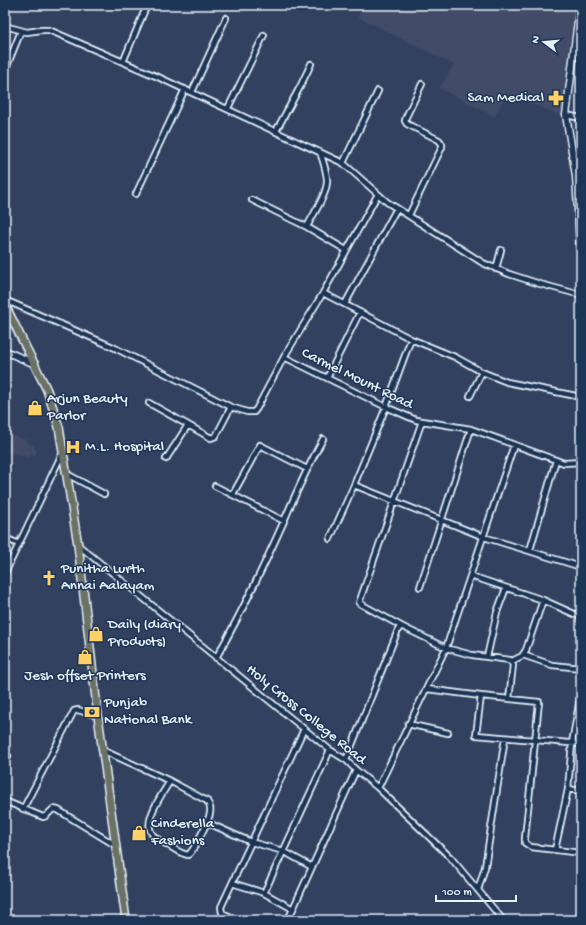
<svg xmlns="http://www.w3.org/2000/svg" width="586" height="925" viewBox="0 0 586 925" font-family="'Gochi Hand',sans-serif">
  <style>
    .built { fill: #424c67 }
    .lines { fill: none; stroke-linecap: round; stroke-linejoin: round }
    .street-casing { stroke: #e8f1f8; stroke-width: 8 }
    .secondary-casing { stroke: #e8f1f8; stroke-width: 9 }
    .primary-casing { stroke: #e8f1f8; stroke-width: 10 }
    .street { stroke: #1d3557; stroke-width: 4.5 }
    .secondary { stroke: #1d3557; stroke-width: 6 }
    .primary { stroke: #6a7165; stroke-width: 7 }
    .labels { text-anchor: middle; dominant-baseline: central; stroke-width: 3; stroke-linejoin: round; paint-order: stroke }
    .poi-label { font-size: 15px; fill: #e8f1f8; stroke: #1d3557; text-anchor: start }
    .street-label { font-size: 15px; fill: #e8f1f8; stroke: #1d3557 }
  </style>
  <rect width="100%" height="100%" fill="#31415f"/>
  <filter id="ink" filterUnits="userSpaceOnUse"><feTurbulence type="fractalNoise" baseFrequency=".025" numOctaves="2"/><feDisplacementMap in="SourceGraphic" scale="8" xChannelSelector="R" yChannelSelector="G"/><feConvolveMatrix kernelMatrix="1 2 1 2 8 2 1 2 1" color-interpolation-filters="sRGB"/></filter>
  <g filter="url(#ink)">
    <path class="built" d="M364,5H575L562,116L506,94L495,117L439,88L454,65L358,17Z
      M12,435L27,440L26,442L35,445L34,449L37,450L35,456L30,454L29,458L6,451Z"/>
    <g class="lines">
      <defs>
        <path id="street" d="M5,26L27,32L41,30H49L158,77L343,163L387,202L483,263L509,274L540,284L581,295
          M123,62L147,5
          M5,71L21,31
          M192,92L226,18
          M228,108L264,35
          M566,115L581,118
          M276,131L300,87L311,64
          M343,163L378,91
          M136,194L185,89
          M252,200L307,227L346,250
          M409,215L442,147V144L439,140L407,124L405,121L406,117L422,84
          M307,227C313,214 328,194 327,179C326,169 323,161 320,152
          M496,269L501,250
          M323,293L411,339L455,357L482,372L507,382L581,397
          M5,300L113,347L231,407L247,412H254L257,408L284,357L386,407L416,420L471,429L564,463L581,462
          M345,304L397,208
          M284,357L323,293L378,194
          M327,378L360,312
          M470,396L482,372
          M149,403L211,438L216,436L231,407
          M166,459L188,425
          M67,474L104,494
          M354,485L484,537L581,567
          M215,486L284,521
          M233,494L260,445L307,469
          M5,538L19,544
          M330,539L354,485L386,407L411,339
          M78,545L330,750L346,760L356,770L378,788L451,858L503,920
          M530,550L556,460
          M5,573L63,452
          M471,576L543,600L581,617
          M420,587L471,429
          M403,627L359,603L422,421
          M523,655L552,665L581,668
          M487,657L497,612L506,588
          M216,658C241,614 263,568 284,521C296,493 308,466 323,439
          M512,661L522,656L526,650L543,600
          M427,689L481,696L539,702L525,838V843L531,847L581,853
          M581,693L572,743L568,789L581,791
          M481,696L476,735L581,744
          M408,724L448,733
          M102,750L170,781L207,801C210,805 211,808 210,813C209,820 194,851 188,855C180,854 173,848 166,844C162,841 156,839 153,835C141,822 163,793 170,781
          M346,760L398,630L400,627H403L446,648L472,655L510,660L513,665L509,699
          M5,761L8,756
          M378,788L446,648L514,445
          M5,801L43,817L46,816L53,809L58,810L115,845
          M23,809L74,711L78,710L98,716
          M206,822L251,842L283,851L312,867
          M555,850L568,789
          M232,883L264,893L293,909
          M478,890L485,867L505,738
          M264,893L330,750
          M238,920L222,913L221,907L304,729
          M288,920L356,770"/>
        <path id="secondary" d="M580,5L566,115L576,176L581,263
          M5,351L35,364"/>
        <path id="primary" d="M5,305L47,390L59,427L78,545L98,716L126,920"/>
      </defs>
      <use href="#street" class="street-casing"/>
      <use href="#secondary" class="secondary-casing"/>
      <use href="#primary" class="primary-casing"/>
      <use href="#street" class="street"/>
      <use href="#secondary" class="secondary"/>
      <use href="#primary" class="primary"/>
    </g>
  </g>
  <defs>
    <symbol id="pharmacy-bare" viewBox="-9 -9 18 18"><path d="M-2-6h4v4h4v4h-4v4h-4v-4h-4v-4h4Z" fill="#ffd166" stroke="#1d3557" stroke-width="2.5" paint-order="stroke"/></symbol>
    <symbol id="shop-bare" viewBox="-9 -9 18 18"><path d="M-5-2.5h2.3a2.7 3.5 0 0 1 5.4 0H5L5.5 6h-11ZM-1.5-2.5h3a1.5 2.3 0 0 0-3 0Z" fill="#ffd166" stroke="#1d3557" stroke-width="2.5" paint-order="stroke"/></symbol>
    <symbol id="hospital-bare" viewBox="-9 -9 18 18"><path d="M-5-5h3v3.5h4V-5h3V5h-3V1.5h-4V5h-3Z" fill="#ffd166" stroke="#1d3557" stroke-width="2.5" paint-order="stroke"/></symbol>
    <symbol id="church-bare" viewBox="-9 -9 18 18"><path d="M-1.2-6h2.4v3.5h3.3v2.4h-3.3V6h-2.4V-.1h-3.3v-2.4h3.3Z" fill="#ffd166" stroke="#1d3557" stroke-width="2.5" paint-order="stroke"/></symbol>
    <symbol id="bank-bare" viewBox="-9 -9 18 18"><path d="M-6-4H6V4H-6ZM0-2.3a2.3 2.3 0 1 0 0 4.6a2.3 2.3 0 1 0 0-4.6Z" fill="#ffd166" stroke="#1d3557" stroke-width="2.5" paint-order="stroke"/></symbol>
  </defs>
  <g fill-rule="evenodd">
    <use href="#pharmacy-bare" x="545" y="87" width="22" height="22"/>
    <use href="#shop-bare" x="24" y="397" width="22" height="22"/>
    <use href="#hospital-bare" x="62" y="436" width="22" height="22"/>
    <use href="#church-bare" x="38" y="567" width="22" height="22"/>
    <use href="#shop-bare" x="85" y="623" width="22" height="22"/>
    <use href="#shop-bare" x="74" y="646" width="22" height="22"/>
    <use href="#bank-bare" x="81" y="701" width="22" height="22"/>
    <use href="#shop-bare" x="128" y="822" width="22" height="22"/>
  </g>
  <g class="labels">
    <g class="poi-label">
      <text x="544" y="98" text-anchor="end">Sam Medical</text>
      <text x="47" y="399">Arjun Beauty<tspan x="47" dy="17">Parlor</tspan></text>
      <text x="85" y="447">M.L. Hospital</text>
      <text x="61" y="569">Punitha Lurth<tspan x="61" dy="17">Annai Aalayam</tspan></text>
      <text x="108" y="625">Daily (diary<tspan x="108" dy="17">Products)</tspan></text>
      <text x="85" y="676" text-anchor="middle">Jesh offset Printers</text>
      <text x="104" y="703">Punjab<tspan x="104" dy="17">National Bank</tspan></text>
      <text x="151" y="824">Cinderella<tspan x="151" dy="17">Fashions</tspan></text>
    </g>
    <g class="street-label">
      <text transform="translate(357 379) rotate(26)">Carmel Mount Road</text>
      <text transform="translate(306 715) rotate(39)">Holy Cross College Road</text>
    </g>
  </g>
  <rect width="586" height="925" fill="none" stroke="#1d3557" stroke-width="20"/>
  <rect x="10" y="10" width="566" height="905" fill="none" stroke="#e8f1f8" stroke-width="1.5" filter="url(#ink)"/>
  <g transform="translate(544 42) rotate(286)" stroke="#1d3557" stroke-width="3" paint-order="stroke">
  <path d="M0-3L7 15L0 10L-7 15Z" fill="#e8f1f8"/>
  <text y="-6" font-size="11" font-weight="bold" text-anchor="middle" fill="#e8f1f8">N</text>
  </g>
  <path d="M436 895v6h80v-6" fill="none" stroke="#e8f1f8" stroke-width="2"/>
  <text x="442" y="895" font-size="12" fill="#e8f1f8" stroke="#1d3557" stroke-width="3" paint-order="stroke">100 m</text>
</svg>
